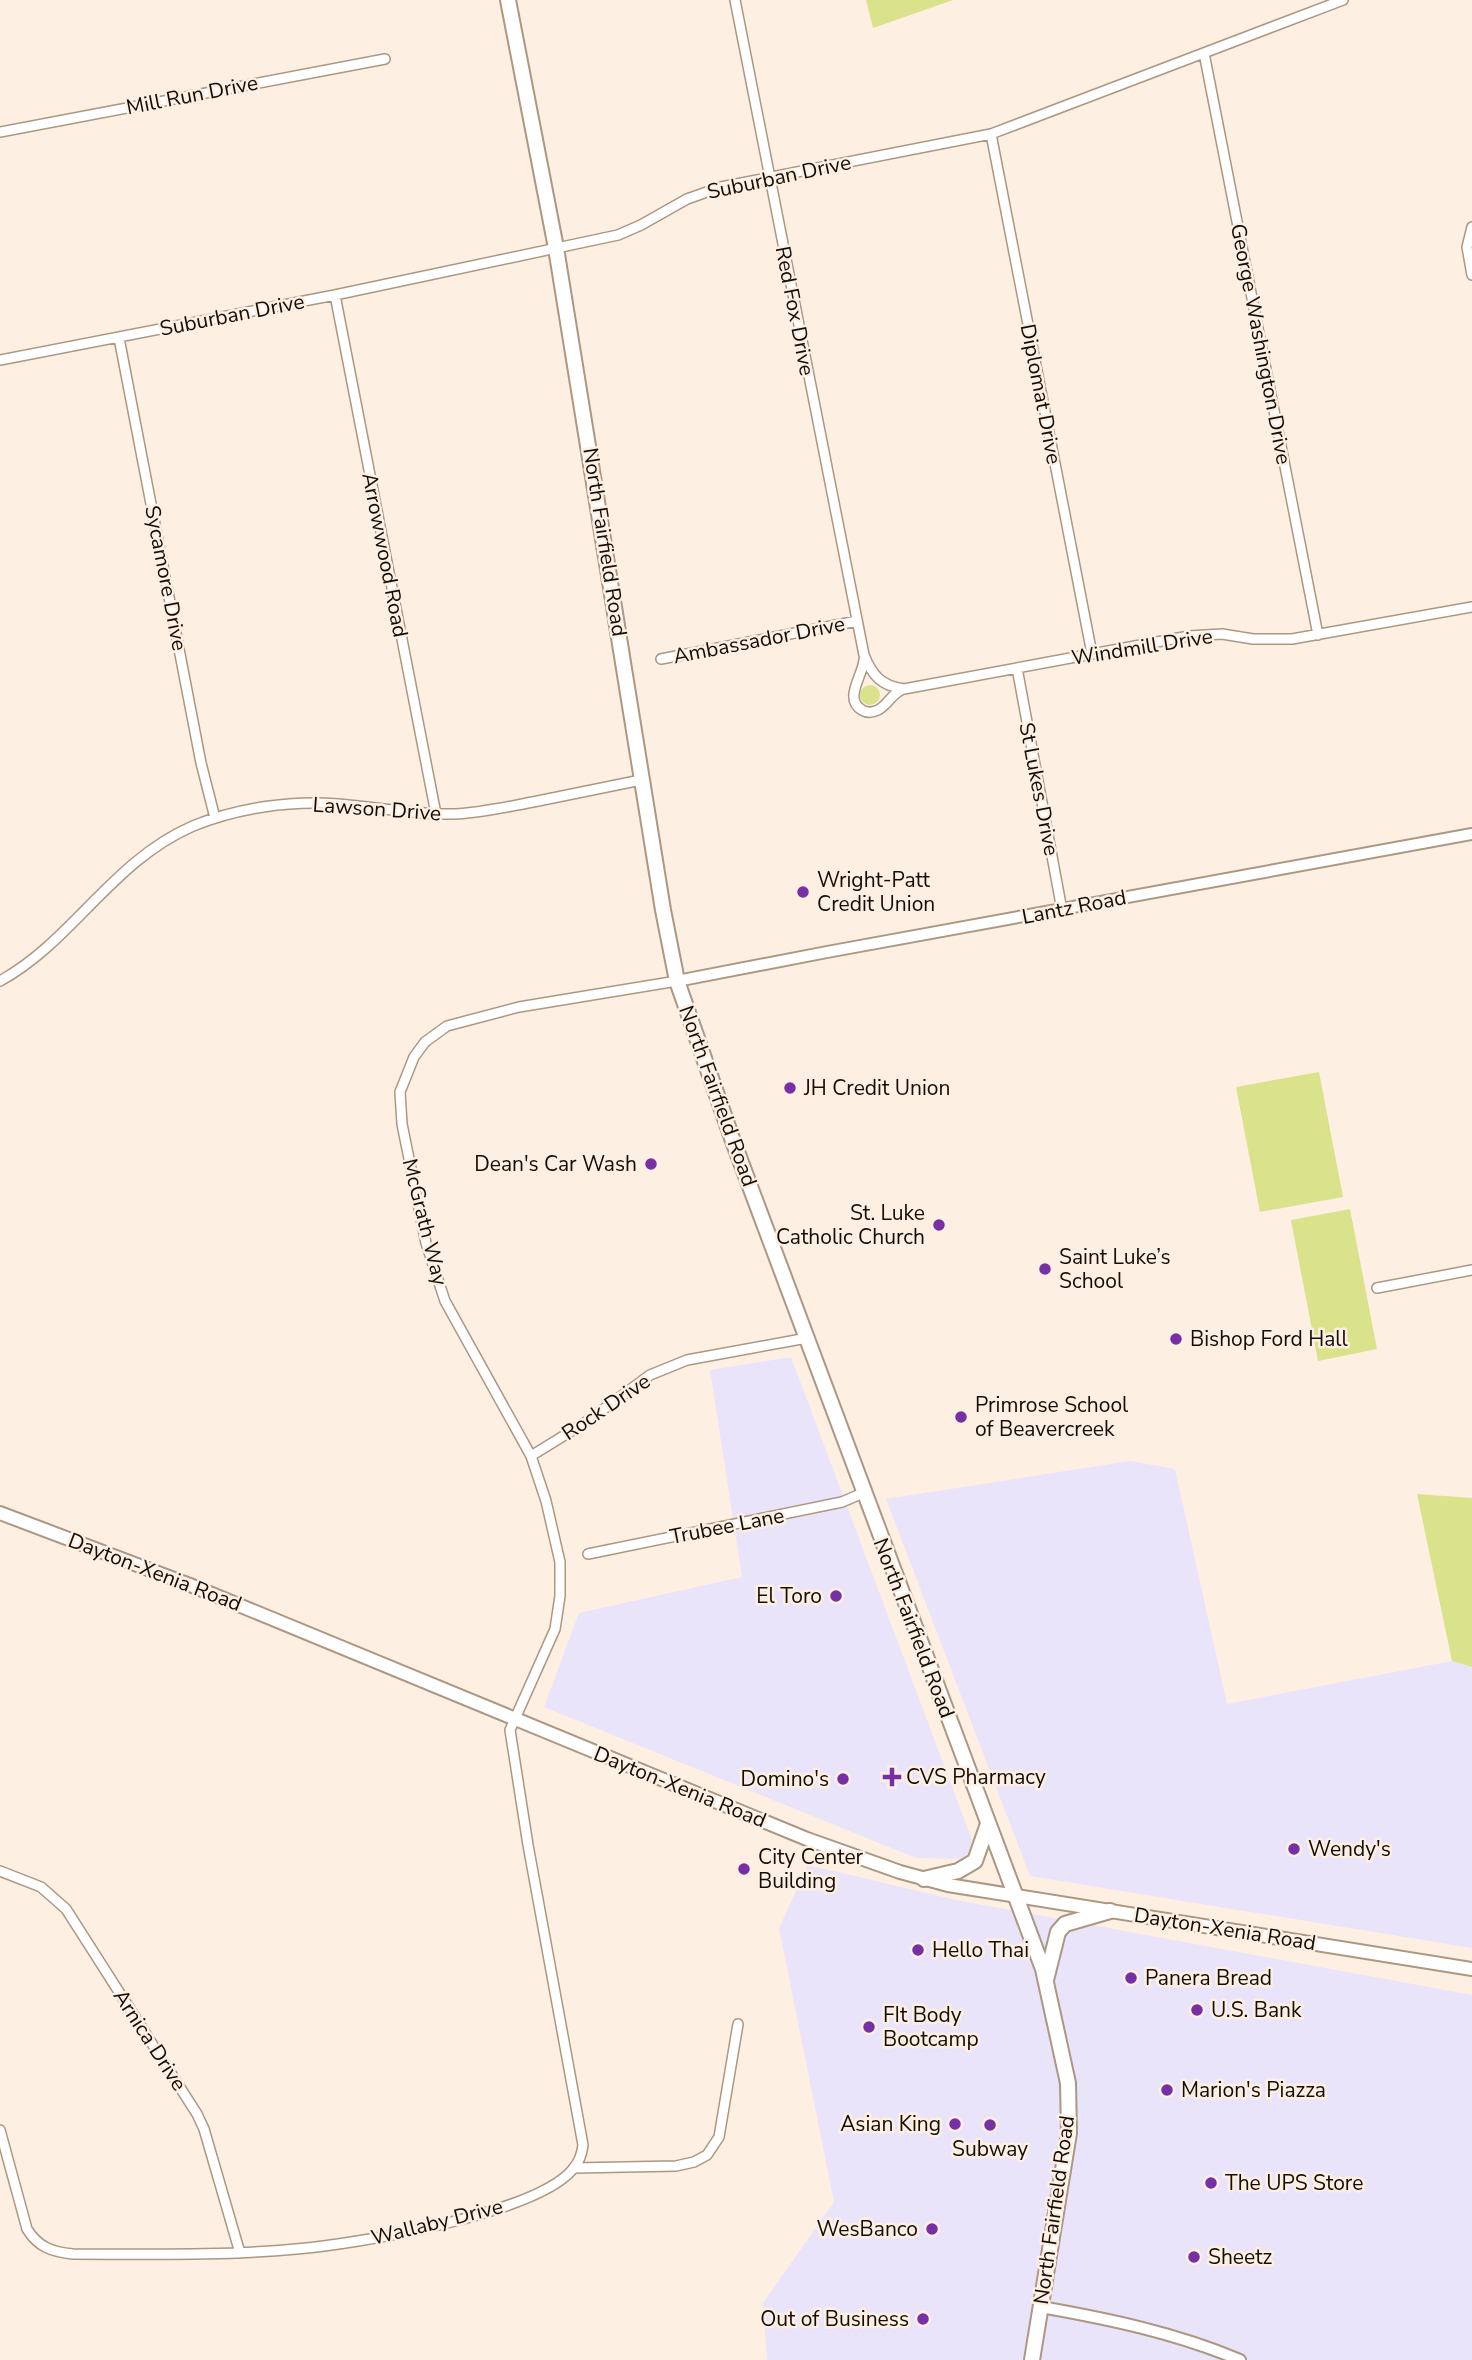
<svg xmlns="http://www.w3.org/2000/svg" width="1472" height="2360" viewBox="0 0 1472 2360" font-family="'Nunito Sans',sans-serif">
  <style>
    .commercial { fill: #eae4fa }
    .green { fill: #dae38c }
    .lines { fill: none; stroke-linecap: round; stroke-linejoin: round }
    .minor-casing { stroke: #ac9783; stroke-width: 12 }
    .tertiary-casing { stroke: #ac9783; stroke-width: 14 }
    .secondary-casing { stroke: #ac9783; stroke-width: 16 }
    .primary-casing { stroke: #ac9783; stroke-width: 18 }
    .minor { stroke: #fff; stroke-width: 9 }
    .tertiary { stroke: #fff; stroke-width: 10 }
    .secondary { stroke: #fff; stroke-width: 12 }
    .primary { stroke: #fff; stroke-width: 14 }
    .poi-dot { fill: #7630a4; stroke: #fdefe2; stroke-width: 2.5 }
    .labels { text-anchor: middle; dominant-baseline: central; stroke-width: 5; stroke-linejoin: round; paint-order: stroke }
    .street-label { font-size: 21px; fill: #140d06; stroke: #fdefe2 }
    .poi-label { font-size: 21px; fill: #140d06; stroke: #fdefe2; text-anchor: start }
  </style>
  <rect width="100%" height="100%" fill="#fdefe2"/>
  <path class="commercial" d="M791,1357L972,1840L966,1859L916,1858L544,1707L579,1613L742,1577L710,1370Z
    M1130,1461L1175,1469L1227,1704L1452,1661L1472,1667V1948L1030,1876L886,1499Z
    M808,1865L956,1900L1472,1995V2360H767L763,2303L834,2202L779,1928Z"/>
  <path class="green" d="M866,0H953L873,28Z
    M860 695a10 10 0 1 1 20 0a10 10 0 1 1-20 0Z
    M1319,1072L1343,1197L1260,1212L1236,1087Z
    M1350,1209L1377,1349L1318,1361L1291,1220Z
    M1417,1494L1472,1498V1667L1452,1661Z"/>
  <g class="lines">
    <defs>
      <path id="minor" d="M735,0L864,655C872,675 881,686 904,689L1189,636L1222,634L1253,639H1292L1472,607
        M1204,53L1318,635
        M0,132L385,59
        M991,134L1092,654
        M1472,227L1467,247L1472,275
        M335,295L436,814
        M119,338L201,763L215,818
        M0,360L335,295L618,235L641,225L687,199L721,187L991,134L1343,0
        M661,659L857,621
        M864,660C863,675 843,699 862,710C867,713 872,713 878,710C888,705 891,694 903,689
        M1017,668L1062,910
        M0,981C73,941 112,861 193,826C237,808 291,800 338,804C377,807 415,815 454,814C481,813 506,807 533,802C569,795 605,787 641,780
        M1377,1288L1472,1270
        M531,1456L586,1422L650,1375L687,1360L807,1338
        M588,1554L842,1502L863,1493
        M0,1871L41,1887L66,1909L197,2114L204,2129L240,2253
        M0,2130L27,2229C38,2247 52,2252 73,2254C147,2254 222,2256 296,2249C356,2244 536,2214 573,2169C580,2161 582,2154 583,2145L528,1845L510,1730L555,1629L560,1596V1562L546,1501L531,1456L445,1301L426,1243L402,1124L400,1092L414,1057L425,1042L447,1026L519,1007L677,981
        M574,2168L676,2166L694,2162L707,2155L719,2137L738,2024"/>
      <path id="tertiary" d="M677,981L827,952L1472,834
        M1041,2307C1109,2319 1176,2333 1240,2360"/>
      <path id="secondary" d="M0,1513L190,1585L807,1839L900,1872L948,1885L1472,1969"/>
      <path id="primary" d="M508,0L556,248L663,910L677,981L733,1141L1043,1969L1068,2083L1069,2133L1032,2360
        M924,1879L958,1871L975,1861L988,1824
        M1046,1980L1058,1932L1065,1924L1110,1911"/>
    </defs>
    <use href="#minor" class="minor-casing"/>
    <use href="#tertiary" class="tertiary-casing"/>
    <use href="#secondary" class="secondary-casing"/>
    <use href="#primary" class="primary-casing"/>
    <use href="#minor" class="minor"/>
    <use href="#tertiary" class="tertiary"/>
    <use href="#secondary" class="secondary"/>
    <use href="#primary" class="primary"/>
  </g>
  <g class="poi-dot">
    <circle cx="803" cy="892" r="7"/>
    <circle cx="790" cy="1088" r="7"/>
    <circle cx="651" cy="1164" r="7"/>
    <circle cx="939" cy="1225" r="7"/>
    <circle cx="1045" cy="1269" r="7"/>
    <circle cx="1176" cy="1339" r="7"/>
    <circle cx="961" cy="1417" r="7"/>
    <circle cx="836" cy="1596" r="7"/>
    <path d="M888.5 1766.5h7v7h7v7h-7v7h-7v-7h-7v-7h7z"/>
    <circle cx="843" cy="1779" r="7"/>
    <circle cx="1294" cy="1849" r="7"/>
    <circle cx="744" cy="1869" r="7"/>
    <circle cx="918" cy="1950" r="7"/>
    <circle cx="1131" cy="1978" r="7"/>
    <circle cx="1197" cy="2010" r="7"/>
    <circle cx="869" cy="2027" r="7"/>
    <circle cx="1167" cy="2090" r="7"/>
    <circle cx="955" cy="2124" r="7"/>
    <circle cx="990" cy="2125" r="7"/>
    <circle cx="1211" cy="2183" r="7"/>
    <circle cx="932" cy="2229" r="7"/>
    <circle cx="1194" cy="2257" r="7"/>
    <circle cx="923" cy="2319" r="7"/>
  </g>
  <g class="labels">
    <g class="street-label">
      <text transform="translate(192 95) rotate(-11)">Mill Run Drive</text>
      <text transform="translate(779 177) rotate(-12)">Suburban Drive</text>
      <text transform="translate(795 311) rotate(79)">Red Fox Drive</text>
      <text transform="translate(232 315) rotate(-11)">Suburban Drive</text>
      <text transform="translate(1261 344) rotate(79)">George Washington Drive</text>
      <text transform="translate(1041 394) rotate(79)">Diplomat Drive</text>
      <text transform="translate(605 542) rotate(81)">North Fairfield Road</text>
      <text transform="translate(385 555) rotate(79)">Arrowwood Road</text>
      <text transform="translate(166 578) rotate(79)">Sycamore Drive</text>
      <text transform="translate(759 640) rotate(-11)">Ambassador Drive</text>
      <text transform="translate(1142 647) rotate(-9)">Windmill Drive</text>
      <text transform="translate(1039 789) rotate(79)">St Lukes Drive</text>
      <text transform="translate(377 809) rotate(4)">Lawson Drive</text>
      <text transform="translate(1074 907) rotate(-11)">Lantz Road</text>
      <text transform="translate(718 1096) rotate(70)">North Fairfield Road</text>
      <text transform="translate(425 1222) rotate(76)">McGrath Way</text>
      <text transform="translate(606 1407) rotate(-34)">Rock Drive</text>
      <text transform="translate(727 1526) rotate(-11)">Trubee Lane</text>
      <text transform="translate(155 1572) rotate(21)">Dayton-Xenia Road</text>
      <text transform="translate(914 1628) rotate(69)">North Fairfield Road</text>
      <text transform="translate(680 1787) rotate(22)">Dayton-Xenia Road</text>
      <text transform="translate(1225 1929) rotate(9)">Dayton-Xenia Road</text>
      <text transform="translate(150 2040) rotate(57)">Arnica Drive</text>
      <text transform="translate(1054 2210) rotate(-82)">North Fairfield Road</text>
      <text transform="translate(437 2222) rotate(-14)">Wallaby Drive</text>
    </g>
    <g class="poi-label">
      <text x="817" y="880">Wright-Patt<tspan x="817" dy="24">Credit Union</tspan></text>
      <text x="804" y="1088">JH Credit Union</text>
      <text x="637" y="1164" text-anchor="end">Dean's Car Wash</text>
      <text x="925" y="1213" text-anchor="end">St. Luke<tspan x="925" dy="24">Catholic Church</tspan></text>
      <text x="1059" y="1257">Saint Luke’s<tspan x="1059" dy="24">School</tspan></text>
      <text x="1190" y="1339">Bishop Ford Hall</text>
      <text x="975" y="1405">Primrose School<tspan x="975" dy="24">of Beavercreek</tspan></text>
      <text x="822" y="1596" text-anchor="end">El Toro</text>
      <text x="906" y="1777">CVS Pharmacy</text>
      <text x="829" y="1779" text-anchor="end">Domino's</text>
      <text x="1308" y="1849">Wendy's</text>
      <text x="758" y="1857">City Center<tspan x="758" dy="24">Building</tspan></text>
      <text x="932" y="1950">Hello Thai</text>
      <text x="1145" y="1978">Panera Bread</text>
      <text x="1211" y="2010">U.S. Bank</text>
      <text x="883" y="2015">FIt Body<tspan x="883" dy="24">Bootcamp</tspan></text>
      <text x="1181" y="2090">Marion's Piazza</text>
      <text x="941" y="2124" text-anchor="end">Asian King</text>
      <text x="990" y="2149" text-anchor="middle">Subway</text>
      <text x="1225" y="2183">The UPS Store</text>
      <text x="918" y="2229" text-anchor="end">WesBanco</text>
      <text x="1208" y="2257">Sheetz</text>
      <text x="909" y="2319" text-anchor="end">Out of Business</text>
    </g>
  </g>
</svg>
